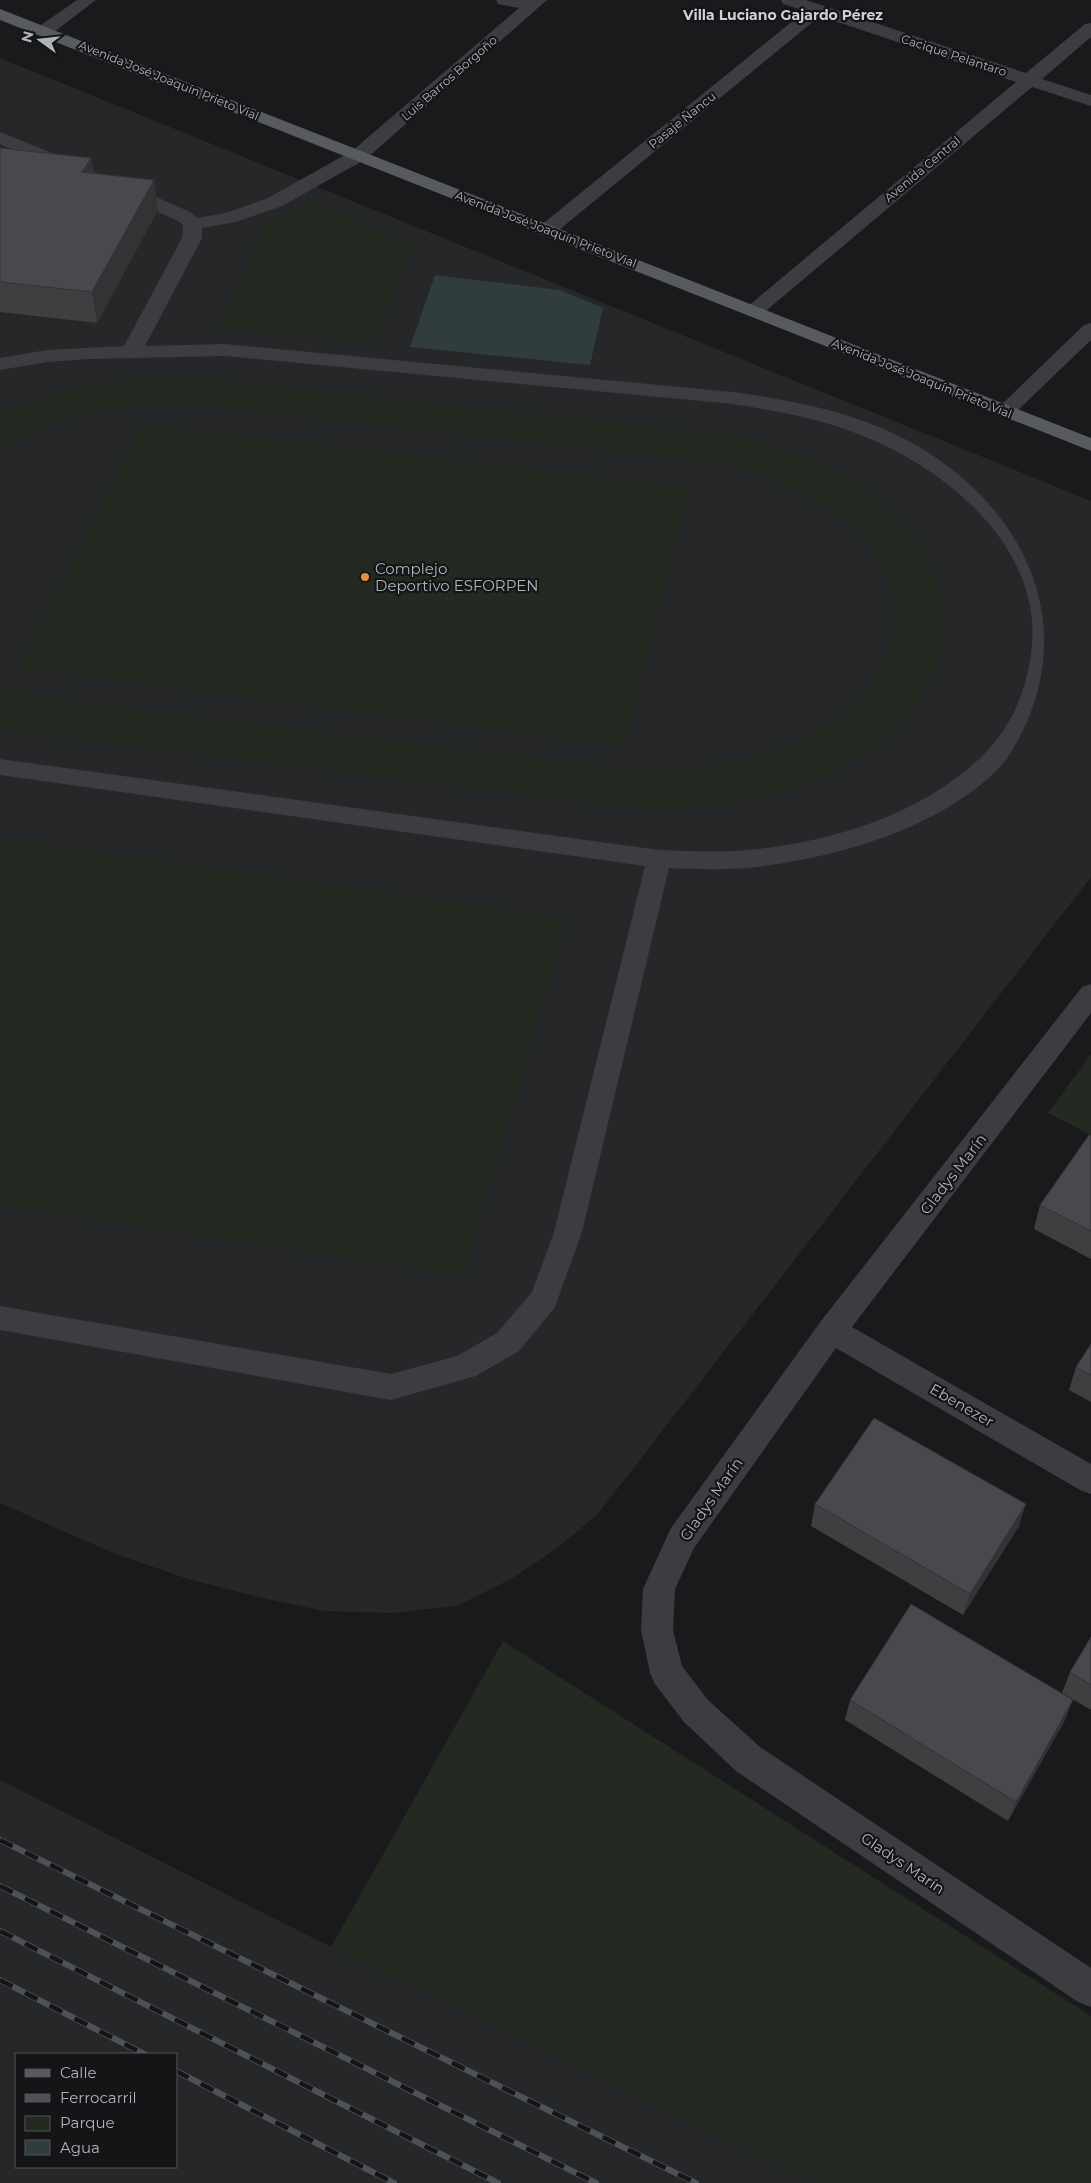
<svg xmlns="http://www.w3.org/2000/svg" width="1091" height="2183" viewBox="0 0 1091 2183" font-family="Montserrat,sans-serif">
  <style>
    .built { fill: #262729; fill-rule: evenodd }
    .green { fill: #232a22 }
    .water { fill: #313c3f }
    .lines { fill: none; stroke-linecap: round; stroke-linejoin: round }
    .minor { fill: #3b3d41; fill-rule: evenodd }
    .major { fill: #575b5f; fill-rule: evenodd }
    .rail-casing { stroke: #4e5256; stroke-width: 6 }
    .rail { stroke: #151517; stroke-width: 4.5; stroke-dasharray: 14; stroke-linecap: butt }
    .wall { fill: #3d3f41 }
    .shaded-wall { fill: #323335 }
    .building { fill: #47494c; stroke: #323335 }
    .poi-dot { fill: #e58c49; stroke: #151517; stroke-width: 2 }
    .labels { text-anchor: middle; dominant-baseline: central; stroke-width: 4.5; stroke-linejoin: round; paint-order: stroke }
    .far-street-label { font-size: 12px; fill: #adb5ba; stroke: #151517 }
    .far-neighbourhood-label { font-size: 14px; font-weight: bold; fill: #ced2d7; stroke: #151517 }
    .poi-label { font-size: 15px; fill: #adb5ba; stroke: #151517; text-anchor: start }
    .street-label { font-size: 15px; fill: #adb5ba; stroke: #151517 }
  </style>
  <rect width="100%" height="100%" fill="#1a1a1c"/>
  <path class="built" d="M0,58L1091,501V877L598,1514L561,1545L513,1578L457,1606L392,1613L324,1611L267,1599L188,1579L113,1553L0,1503Z
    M0,1780L331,1947L816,2183H0ZM16,2054H176V2167H16Z"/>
  <path class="green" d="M313,200L414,247L374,342L218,328L265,223Z
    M185,376L740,436C788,450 837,466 876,498C975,579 964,689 859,757C796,798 721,808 649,810L22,733L0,727V684L45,698L651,771C720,769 787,756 843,712C866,694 885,665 891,637C910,540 804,486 728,464L177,403C114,405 56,418 0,448V413C62,389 118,378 185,376Z
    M141,423L689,487L624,747L17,668Z
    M0,838L567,918L464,1276L0,1205Z
    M1091,1054V1135L1048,1113Z
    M503,1641L1091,2016V2183H816L331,1947Z"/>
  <path class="water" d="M435,275L560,290L603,308L590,365L410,347Z"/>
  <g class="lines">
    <path class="minor" d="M77,0H96L50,35H38L35,31L38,27Z
      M496,0H547L366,159L282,206L236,222L202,228V238L145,346L225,344L733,392C788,400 846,410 897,435C1025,498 1091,632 1006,760C948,828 831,860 745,868C720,870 695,869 669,868L582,1232L555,1307L519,1351L476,1376L391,1400L0,1330V1306L391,1374L457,1356L497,1333L532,1292L554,1232L645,866L0,775V759L659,850C684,851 710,852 735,851C824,845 925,816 988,750C1013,723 1026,690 1031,654C1046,551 949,470 863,436C822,419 777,411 733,404L225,356L89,359L47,362L0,370V358L47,350L124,346L182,238L183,225L178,221L116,193L114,189L116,185L123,183L130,185L192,213L197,218L226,213L268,198L352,151L519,8L498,4Z
      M781,0H806L1026,73L1085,24L1091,23V37L1042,79L1091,95V106L1032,87L761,315L754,317L747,315L744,311L747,307L1016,82L820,16L554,234L547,236L540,234L537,230L540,226L805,11L783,4Z
      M0,132L77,163L79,167L77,171L70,173L63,171L0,144Z
      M1091,323V340L1013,415L1006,417L999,415L996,411L999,407L1084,325Z
      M1091,984V1013L852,1327L1091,1464V1494L1080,1490L836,1348L694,1548L675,1589L673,1630L682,1666L708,1700L760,1747L1091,1968V2007L1078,2002L736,1771L684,1722L655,1684L650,1673L641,1630L643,1589L671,1528L821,1321L1082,987Z"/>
    <path class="major" d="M0,9L1091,438V451L0,20Z"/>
    <defs>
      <path id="rail" d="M0,1840L696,2183
        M0,1886L596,2183
        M0,1931L498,2183
        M0,1980L144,2054
        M176,2071L394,2183"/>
    </defs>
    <use href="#rail" class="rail-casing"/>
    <use href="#rail" class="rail"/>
  </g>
  <path class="wall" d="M0,148L91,158L94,174L154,180L158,210L97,323L0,312Z
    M1091,1136V1259L1034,1229L1040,1205Z
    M1091,1344V1402L1069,1390L1076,1367Z
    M815,1504L1019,1526L963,1615L811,1526Z
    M1091,1637V1710L1062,1693L1070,1672Z
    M850,1700L1065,1720L1008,1821L845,1720Z"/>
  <path class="shaded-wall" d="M91,158L96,188L82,172Z
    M154,180L158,210L97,323L92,292Z
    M1026,1504L1019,1526L963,1615L970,1594Z
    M1073,1700L1065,1720L1008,1821L1016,1802Z"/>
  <path class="building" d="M0,148L91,158L82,172L154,180L92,292L0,282Z
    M1089,1135L1091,1136V1231L1040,1205Z
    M1091,1344V1375L1076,1367Z
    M874,1418L1026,1504L970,1594L815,1504Z
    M911,1604L1073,1700L1016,1802L850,1700Z
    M1091,1637V1685L1070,1672Z"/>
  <circle class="poi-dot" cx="365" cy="577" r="5"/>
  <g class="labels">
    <g class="far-street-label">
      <text transform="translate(954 55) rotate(18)">Cacique Pelantaro</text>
      <text transform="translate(449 78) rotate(-41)">Luis Barros Borgoño</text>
      <text transform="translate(169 80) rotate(22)">Avenida José Joaquín Prieto Vial</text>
      <text transform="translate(682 120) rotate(-39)">Pasaje Ñancu</text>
      <text transform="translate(922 169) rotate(-40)">Avenida Central</text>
      <text transform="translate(546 229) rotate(21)">Avenida José Joaquín Prieto Vial</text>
      <text transform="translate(922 378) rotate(22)">Avenida José Joaquín Prieto Vial</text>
    </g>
    <g class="far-neighbourhood-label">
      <text x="783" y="15">Villa Luciano Gajardo Pérez</text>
    </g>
    <g class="poi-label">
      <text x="375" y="568">Complejo<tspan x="375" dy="17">Deportivo ESFORPEN</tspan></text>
    </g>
    <g class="street-label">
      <text transform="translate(953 1174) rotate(-52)">Gladys Marín</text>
      <text transform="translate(962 1405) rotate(30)">Ebenezer</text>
      <text transform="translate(711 1499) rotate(-55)">Gladys Marín</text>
      <text transform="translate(903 1863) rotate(34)">Gladys Marín</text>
    </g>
  </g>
  <rect x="15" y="2053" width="162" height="115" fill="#151517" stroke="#525558"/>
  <rect x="25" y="2069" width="25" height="8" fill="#575b5f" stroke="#525558"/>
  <text x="60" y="2078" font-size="15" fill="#adb5ba">Calle</text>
  <rect x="25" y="2094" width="25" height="8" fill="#4e5256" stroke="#525558"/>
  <text x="60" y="2103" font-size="15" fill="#adb5ba">Ferrocarril</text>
  <rect x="25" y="2116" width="25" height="15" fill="#232a22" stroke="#525558"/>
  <text x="60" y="2128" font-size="15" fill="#adb5ba">Parque</text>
  <rect x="25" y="2140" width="25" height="15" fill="#313c3f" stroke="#525558"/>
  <text x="60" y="2153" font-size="15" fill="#adb5ba">Agua</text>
  <g transform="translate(40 40) rotate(285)" stroke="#151517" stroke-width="4" paint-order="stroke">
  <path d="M0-4L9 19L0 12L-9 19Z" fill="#adb5ba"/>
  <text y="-8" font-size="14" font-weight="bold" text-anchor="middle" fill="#adb5ba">N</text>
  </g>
</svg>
